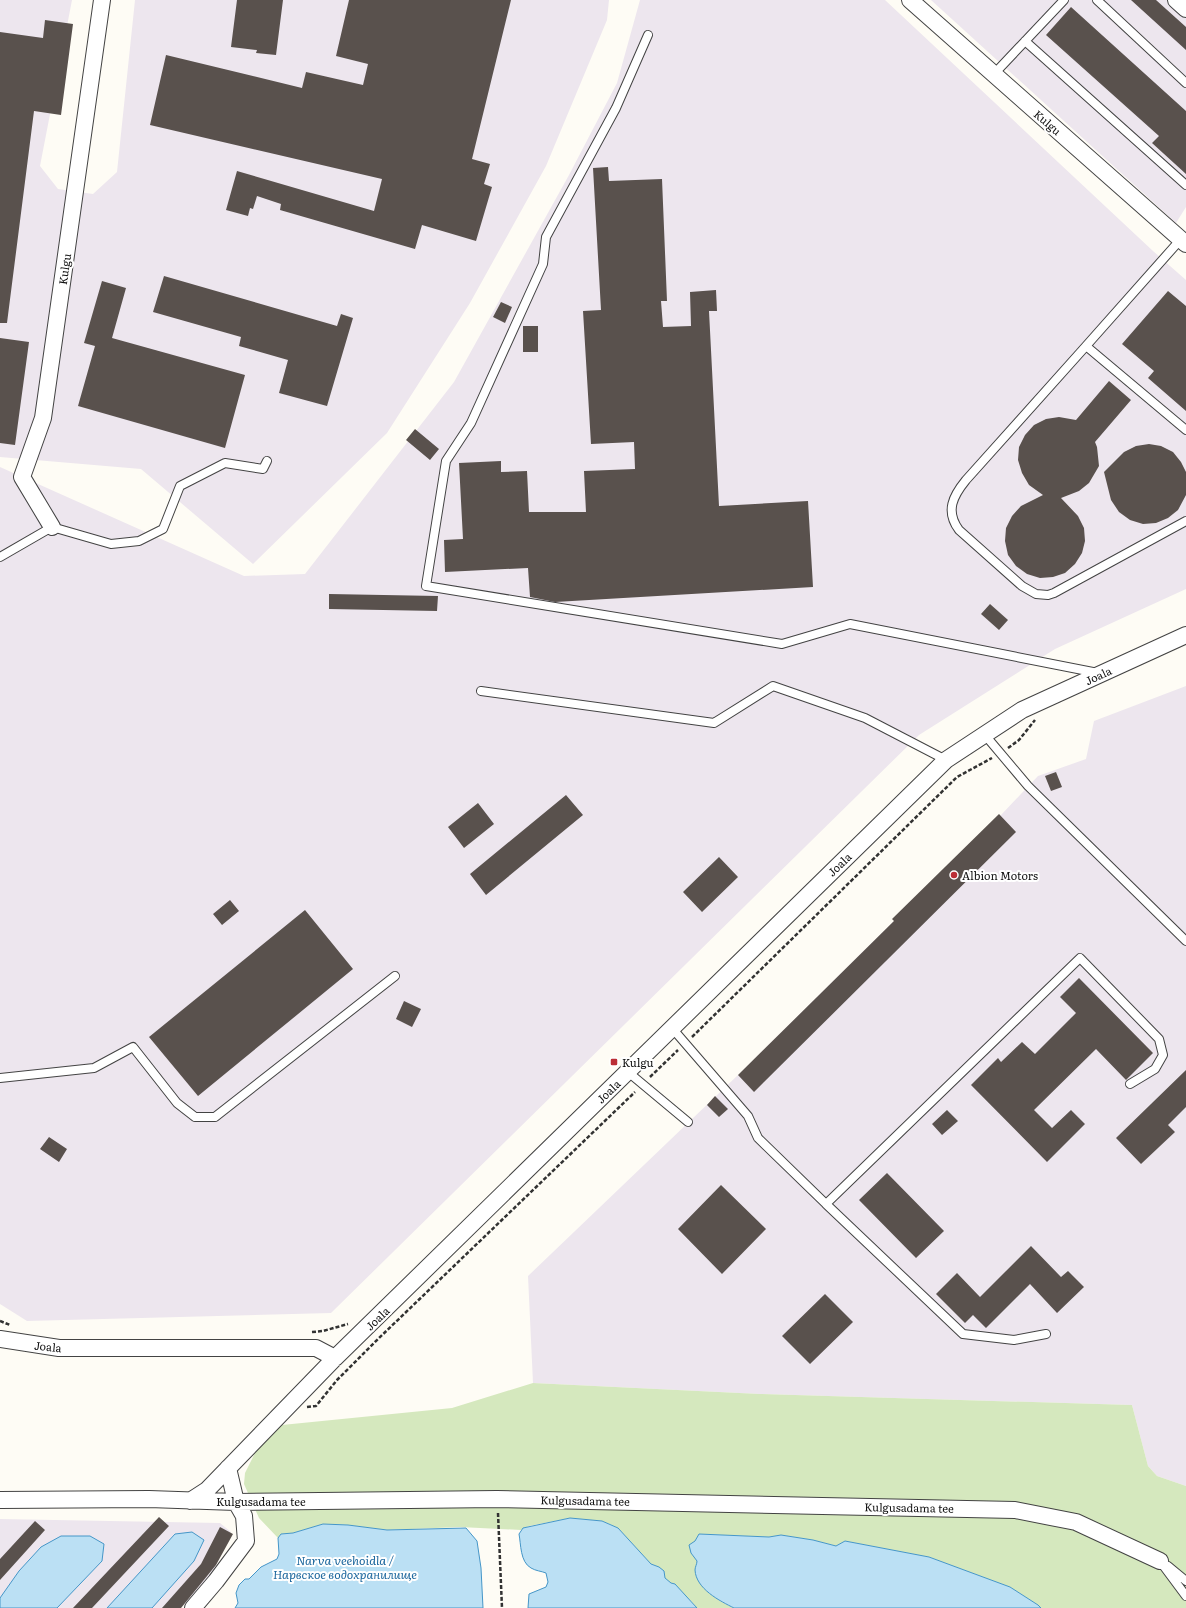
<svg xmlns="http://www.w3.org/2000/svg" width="1186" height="1608" viewBox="0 0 1186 1608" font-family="Literata,serif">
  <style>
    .industrial { fill: #ede6ee }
    .green { fill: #d5e8be }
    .water { fill: #bbe0f4; stroke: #4596c8 }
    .building { fill: #59514d }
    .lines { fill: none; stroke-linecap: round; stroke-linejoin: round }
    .service-casing { stroke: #434343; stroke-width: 10 }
    .minor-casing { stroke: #434343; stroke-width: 18 }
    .path { stroke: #323232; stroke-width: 2.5; stroke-dasharray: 4 2; stroke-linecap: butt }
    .service { stroke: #fff; stroke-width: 8 }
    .minor { stroke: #fff; stroke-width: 16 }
    .poi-dot { fill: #bb2e36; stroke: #fff; stroke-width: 1.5 }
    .labels { text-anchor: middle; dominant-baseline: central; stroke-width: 4; stroke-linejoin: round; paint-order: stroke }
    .street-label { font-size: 11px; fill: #101010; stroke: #fff }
    .poi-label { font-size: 11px; fill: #101010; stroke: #fff; text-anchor: start }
    .water-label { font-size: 12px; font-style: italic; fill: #1e689e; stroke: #fff }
  </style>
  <rect width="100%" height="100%" fill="#fefcf5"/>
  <path class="industrial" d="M0,0H72L40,166L58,189L93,194L117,172L135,0H609L607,20L546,166L470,303L387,433L253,564L141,469L0,457Z
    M640,0H885L1153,251L1186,280V589L1055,649L919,735L331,1313L27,1321L0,1304V467L244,576L305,574L454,382L569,175L617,83Z
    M931,0H1168L1186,16V207L1176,223Z
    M1186,686V1486L1157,1476L1148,1466L1132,1405L760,1394L533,1383L528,1276L738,1075L1001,815L1038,776L1086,759L1094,721Z
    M0,1519L220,1523L231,1532L212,1574L181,1608H0Z"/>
  <path class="green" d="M533,1383L760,1394L1132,1405L1148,1466L1157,1476L1186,1486V1608H1041L1038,1605L1010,1587L929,1557L845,1541L836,1546L813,1540L781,1535L769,1537L699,1534L691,1553L698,1561L695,1570L720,1601L734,1608H697L691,1601L665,1578L659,1567L651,1564L618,1528L602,1521L570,1518L529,1526L521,1530L460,1527L387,1530L348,1525L323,1524L293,1533L281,1534L278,1538L259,1518L244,1484L245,1473L257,1449L282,1425L452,1408Z"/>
  <path class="water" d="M570,1518L602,1521L618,1528L651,1564L659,1567L664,1571L665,1578L671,1583L675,1584L697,1608H528L529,1594L546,1587L548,1582L546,1573C541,1571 536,1571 531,1568C520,1562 521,1544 519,1534L523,1528Z
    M323,1524L348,1525L387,1530L466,1528L477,1541L481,1568L483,1608H235L238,1603L236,1593L239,1585L245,1579H249L261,1567L277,1559L279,1554L278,1538L281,1534L293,1533Z
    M192,1532L204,1540L194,1561L152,1608H107L175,1534Z
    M699,1534L769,1537L781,1535L813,1540L836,1546L845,1541L929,1557L1010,1587L1038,1605L1041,1608H734C720,1601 696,1589 695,1570C695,1567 697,1564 697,1561L691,1553L689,1545L695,1541Z
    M61,1536H90L104,1544L102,1561L57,1608H0V1598L19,1571L41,1547Z"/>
  <path class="building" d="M237,0H283L276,55L256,53L257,50L231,47Z
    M349,0H511L472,159L490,164L484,184L492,187L476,241L422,225L415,249L280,210L281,204L257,196L253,209L250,208L248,216L226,210L237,171L374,211L382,179L150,125L166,55L302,88L306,72L363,85L368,64L336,56Z
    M1131,0H1156L1186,27V50Z
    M1071,7L1186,111V174L1152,143L1159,136L1046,35Z
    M45,20L73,24L61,115L34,111L7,323H0V32L43,38Z
    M608,167L609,181L662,179L667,301H661L663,327L691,326L690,292L716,290L717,311H709L719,506L808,501L813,587L555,602L530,597L528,568L445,572L444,540L463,539L459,463L501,461V472L527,471L529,512H586L584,471L635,469L634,442L591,444L583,311L601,310L593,168Z
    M164,276L337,326L341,314L353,318L327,406L279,393L288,360L239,346L241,337L153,312Z
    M102,281L126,288L112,338L245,375L225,448L78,406L95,346L84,343Z
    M1168,291L1186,306V411L1148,378L1154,371L1122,344Z
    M501,302L512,307L505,323L493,317Z
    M523,326H538V352H523Z
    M0,338L29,342L15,445L0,443Z
    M1109,381L1131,400L1095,442L1097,447L1099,466L1089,483L1079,491L1061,498L1078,516L1084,528L1085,541L1082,553L1075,564L1065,573L1053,577L1040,578L1027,574L1016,566L1008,555L1005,541L1006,528L1012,516L1021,506L1043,495L1029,485L1022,473L1018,460L1019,447L1025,435L1034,425L1046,419L1059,417L1076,420Z
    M415,429L439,449L430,460L406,440Z
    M1149,444L1161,446L1173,452L1181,462L1186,472V495L1178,510L1168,518L1156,523L1143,524L1130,520L1119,512L1111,500L1104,472L1124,452L1136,446Z
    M329,594L438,596L437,611L329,609Z
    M990,604L1008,620L999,630L981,614Z
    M1056,772L1062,787L1051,791L1045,776Z
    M566,795L583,815L486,895L470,874Z
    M478,803L494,824L464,848L448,827Z
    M999,814L1016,832L754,1092L738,1075L894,921L892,919Z
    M719,857L738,877L702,912L683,892Z
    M230,900L239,911L222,925L213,914Z
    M305,910L353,969L198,1096L149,1037Z
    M1079,978L1153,1053L1126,1080L1096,1049L1034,1110L1052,1128L1071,1110L1085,1124L1047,1162L971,1085L998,1058L1001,1062L1022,1042L1035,1054L1076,1013L1060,997Z
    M404,1001L421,1009L412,1027L396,1019Z
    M1186,1070V1107L1168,1125L1175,1132L1141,1164L1116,1138Z
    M715,1096L728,1109L719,1117L707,1105Z
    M947,1110L958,1121L942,1135L932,1124Z
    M49,1137L67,1149L59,1162L40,1149Z
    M887,1173L944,1231L916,1258L859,1200Z
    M721,1185L766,1229L722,1274L678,1229Z
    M1031,1246L1061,1277L1068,1271L1084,1287L1057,1313L1030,1284L986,1328L973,1315L965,1323L936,1294L957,1273L980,1297Z
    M825,1294L853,1322L810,1364L782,1336Z
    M159,1517L169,1526L92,1608H73Z
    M35,1521L45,1530L0,1580V1559Z
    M220,1527L233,1534L216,1565L181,1608H162L201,1564Z"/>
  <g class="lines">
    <defs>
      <path id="service" d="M1097,0L1186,83
        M648,35L616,108L546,237L543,264L471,423L446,461L426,586L782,644L850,624L1098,673
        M1025,41L1186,185
        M994,74L1064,0
        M1086,346L1181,239
        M1186,430L1086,346L966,480C953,496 945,511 959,530L1022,586L1036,594L1048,595L1054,593L1186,521
        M0,557L52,527L111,544L139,541L163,529L180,486L225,463L263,469L267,461
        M481,691L714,723L773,686L865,718L946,760
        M985,735L1028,786L1186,941
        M672,1028L748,1116L758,1138L826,1204L1080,958L1159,1039L1163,1055L1155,1069L1130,1084
        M628,1072L688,1122
        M0,1078L94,1068L133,1047L177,1103L195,1117H215L395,976
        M826,1204L963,1334L1014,1340L1046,1334
        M1160,1561L1186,1596
        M1168,1566L1186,1581"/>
      <path id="minor" d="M910,0L1186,244
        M1176,0L1186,9
        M52,527L22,477L43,418L102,0
        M0,1339L59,1348H316L335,1358
        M0,1500L149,1499L236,1502L497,1499L1015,1510L1076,1522L1160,1561
        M190,1501L207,1490L335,1358L946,760L1022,710L1186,635
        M193,1608L216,1581L246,1541L244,1516L236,1502L228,1468"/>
    </defs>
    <use href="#service" class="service-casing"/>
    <use href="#minor" class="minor-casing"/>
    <path class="path" d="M1008,748L1019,740L1035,720
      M692,1037L957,777L992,758
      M650,1077L678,1050
      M0,1321L10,1325
      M312,1332L323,1331L348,1324
      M307,1407L316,1406L337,1380L378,1339L635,1092
      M498,1513L502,1608"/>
    <use href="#service" class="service"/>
    <use href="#minor" class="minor"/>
  </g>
  <g class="poi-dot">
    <circle cx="954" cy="875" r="4"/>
    <rect x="610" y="1058" width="8" height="8" rx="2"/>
  </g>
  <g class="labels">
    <g class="street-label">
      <text transform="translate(1048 122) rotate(41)">Kulgu</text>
      <text transform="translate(64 269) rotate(-82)">Kulgu</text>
      <text transform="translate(1098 675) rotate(-25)">Joala</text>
      <text transform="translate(839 864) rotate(-44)">Joala</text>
      <text transform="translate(608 1091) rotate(-44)">Joala</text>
      <text transform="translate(377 1318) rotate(-44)">Joala</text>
      <text transform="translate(48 1346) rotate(6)">Joala</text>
      <text transform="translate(585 1500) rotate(1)">Kulgusadama tee</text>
      <text x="261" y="1501">Kulgusadama tee</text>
      <text transform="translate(909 1507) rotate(1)">Kulgusadama tee</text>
    </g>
    <g class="poi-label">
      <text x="962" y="875">Albion Motors</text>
      <text x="622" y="1062">Kulgu</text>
    </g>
    <g class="water-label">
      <text x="345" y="1560">Narva veehoidla /<tspan x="345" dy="14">Нарвское водохранилище</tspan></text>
    </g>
  </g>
</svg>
